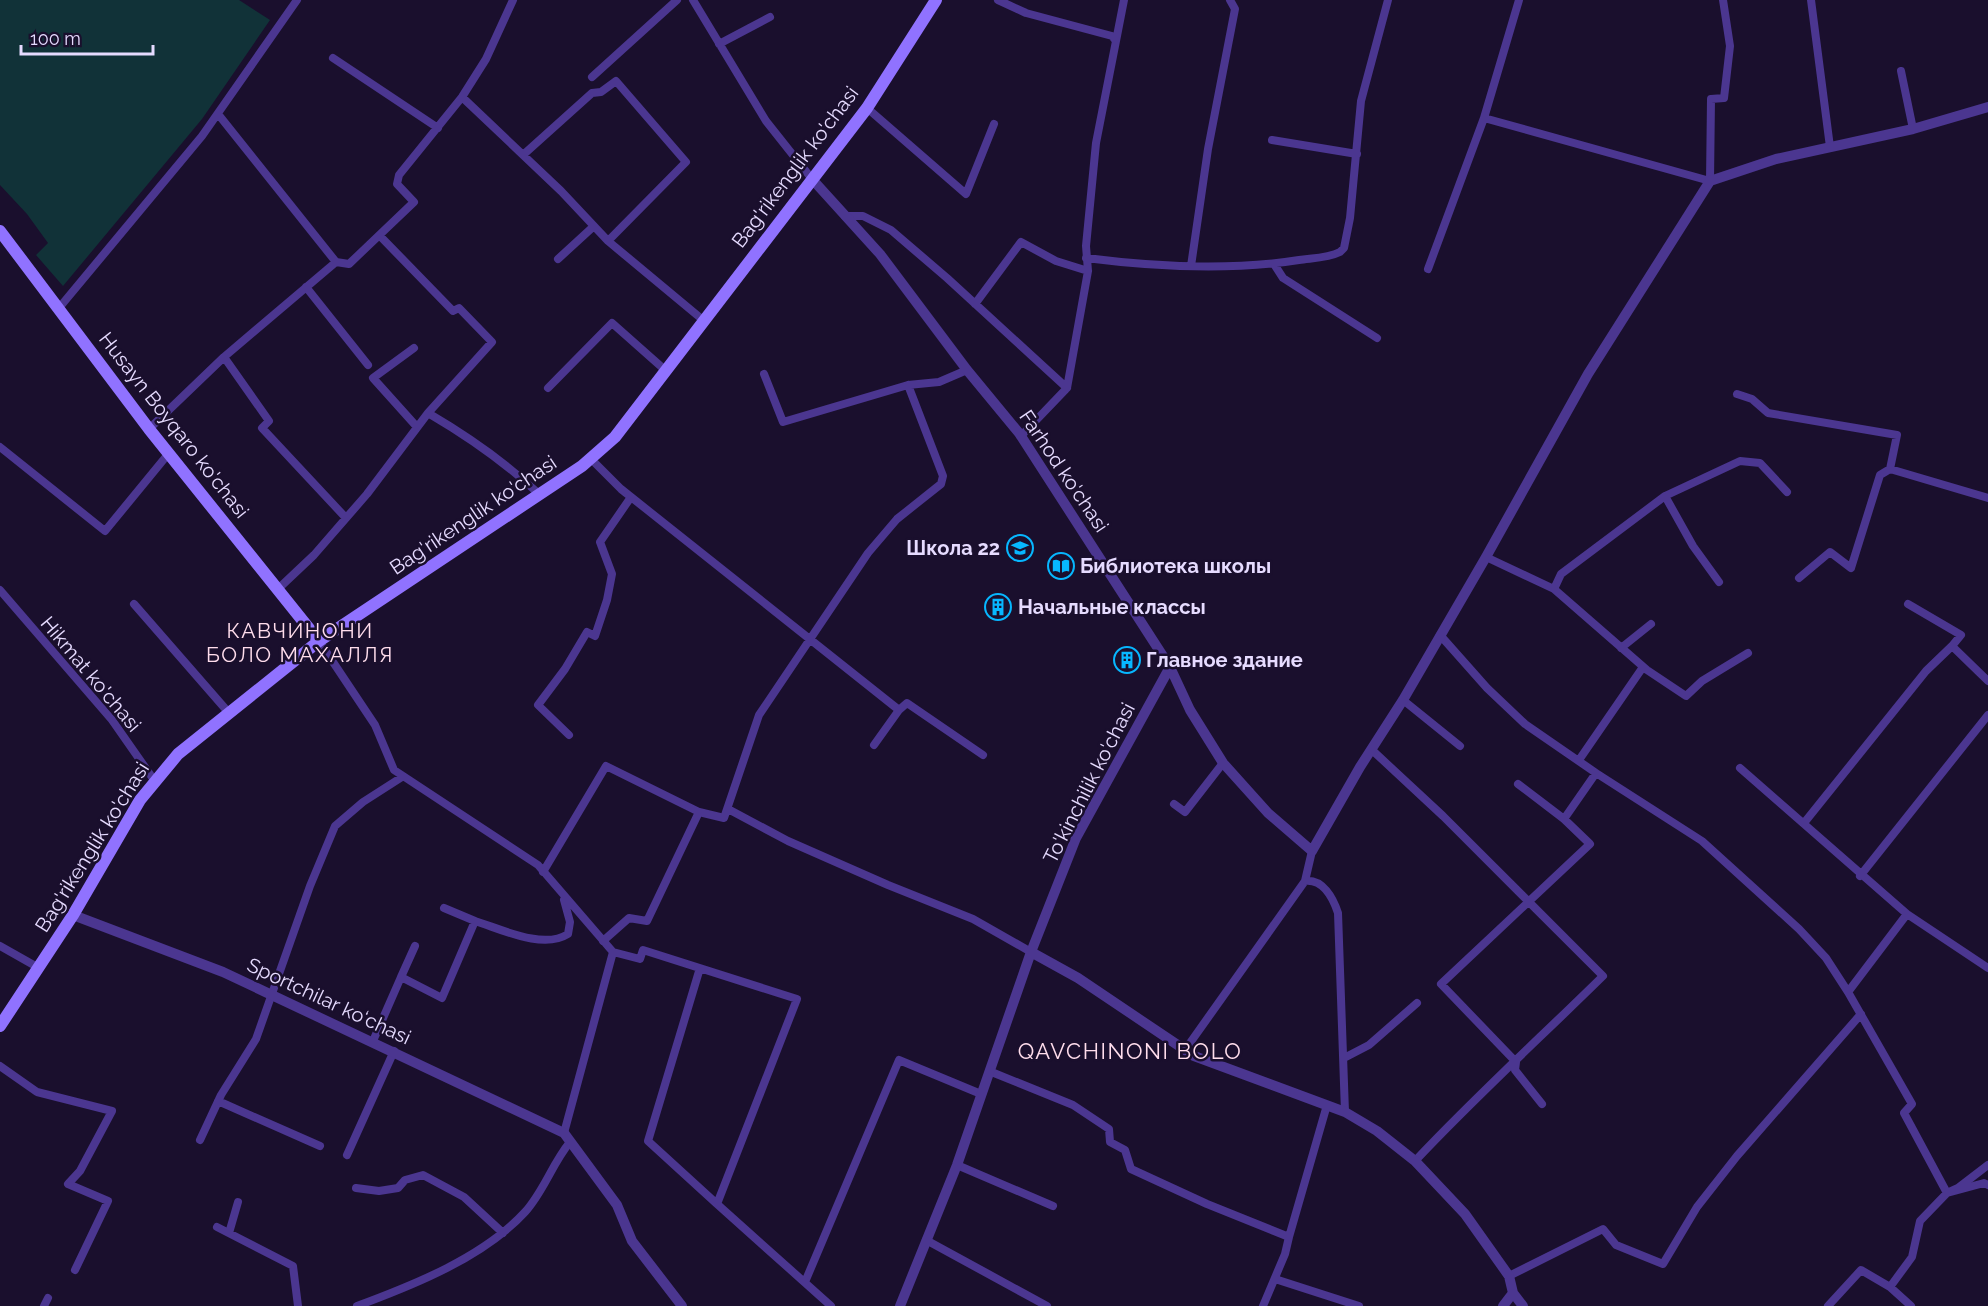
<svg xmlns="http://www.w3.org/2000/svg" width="1988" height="1306" viewBox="0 0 1988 1306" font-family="Raleway,sans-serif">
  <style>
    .green { fill: #113238 }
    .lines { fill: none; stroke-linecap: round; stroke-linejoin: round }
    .minor { stroke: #4b3690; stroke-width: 8 }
    .tertiary { stroke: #4b3690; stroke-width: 10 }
    .secondary { stroke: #9072ff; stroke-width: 12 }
    .labels { text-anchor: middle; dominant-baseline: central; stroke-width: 5; stroke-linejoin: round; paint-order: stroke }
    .street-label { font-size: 20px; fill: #e6dbff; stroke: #1a0f2d }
    .poi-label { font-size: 20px; font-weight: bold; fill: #e6dbff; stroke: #1a0f2d; text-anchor: start }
    .neighbourhood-label { font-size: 21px; letter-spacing: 1.5px; fill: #ffddec; stroke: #1a0f2d }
    .quarter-label { font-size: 22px; letter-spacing: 1.5px; fill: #ffddec; stroke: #1a0f2d }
  </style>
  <rect width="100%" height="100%" fill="#1a0f2d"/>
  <path class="green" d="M0,0H239L270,20L202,119L63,286L36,255L48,243L27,214L0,185Z"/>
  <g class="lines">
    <path class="minor" d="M693,0L766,121L812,179
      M998,0L1026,13L1112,36L1116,41L1096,143L1086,246L1088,271L1067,388L1021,436
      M1811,0L1830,147
      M1116,41L1124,0
      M719,44L770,17
      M333,58L438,128
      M1901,71L1913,129
      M592,77L677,0
      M462,97L561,191L608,241L703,320
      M867,108L966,194L994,124
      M218,114L336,262L349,264L414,202L397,184L399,175L462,97L486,59L513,0
      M1484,118L1710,181L1711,99L1724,98L1730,46L1723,0
      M1272,140L1357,154
      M523,155L592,93L601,92L616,81L686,162L608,241
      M845,216H863L891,230L947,278L1067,388
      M1086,258C1156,267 1229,271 1299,260C1313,258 1328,258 1340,252L1344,248L1350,218L1361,101L1388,0
      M558,259L594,226
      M1274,264L1283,278L1377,338
      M1191,266L1208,149L1235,9L1230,0
      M1428,269L1484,118L1519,0
      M306,287L368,365
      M975,304L1021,242L1056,261L1088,271
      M59,308L202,136L297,0
      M414,348L373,378L417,427
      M224,357L269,421L262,428L346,518
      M764,374L783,422L908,385L939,382L967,370
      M548,388L612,323L665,370
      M1737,394L1752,399L1768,413L1897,435L1890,469
      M428,413C469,437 505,462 539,494
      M149,429L224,357L336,262
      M0,447L105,531L169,453
      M591,459L621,489L899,710L907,703L983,755
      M1665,496L1693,546L1719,582
      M1486,557L1554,589L1647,670L1686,696L1702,681L1748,653
      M1799,578L1830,552L1851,568L1880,475L1890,469L1988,498
      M278,589L314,555L367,494L428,413L492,342L459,308L453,311L380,236
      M1554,589L1561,574L1665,496L1740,461L1760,463L1787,492
      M0,590L112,720L154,780
      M134,604L229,713
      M1908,604L1961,635L1952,646
      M1440,635L1487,688L1525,724L1596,773L1702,841L1799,929L1826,958L1848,992L1912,1104L1904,1113L1947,1193L1984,1183L1988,1185
      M319,641L375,725L394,770L538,865L613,952L640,959L643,950L797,999L717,1204L831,1306
      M1621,648L1651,624
      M1403,700L1460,746
      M569,735L538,705L565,669L587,632L595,636L607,600L612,574L600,542L631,497
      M874,745L899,710
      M1372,750L1443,816L1603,976C1540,1038 1475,1097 1415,1161
      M1579,760L1643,667
      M1740,768L1907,914L1988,968
      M1518,784L1564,819L1596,773
      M1174,804L1185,812L1223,763
      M728,809L788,841L888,885L973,919L1031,952
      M1804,823L1926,671L1952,646L1988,681
      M543,872L606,766L699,812L724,818L759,715L868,553L897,519L941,484L943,476L908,385
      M1860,876L1988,715
      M1305,881C1323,879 1333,898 1338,913L1345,1112
      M444,908L475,921
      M603,941L629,918L647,921L699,812
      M0,946L39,968
      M700,968L648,1141L717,1204
      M401,977L415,946
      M1848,992L1907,914
      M373,1041L401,977L442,998L475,921C501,929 543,950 568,934L570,922L564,900
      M1185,1050L1305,881L1312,851
      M1344,1058L1369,1045L1417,1003
      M0,1066L37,1092L112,1111L80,1171L68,1184L108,1201L75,1270
      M989,1071L1073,1105L1109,1129L1110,1142L1125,1150L1131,1169L1207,1204L1289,1237L1285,1254L1263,1306
      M218,1101L320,1146
      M1542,1104L1515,1070L1516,1062L1441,984L1590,844L1564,819
      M564,1133L613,952
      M200,1140L221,1095L256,1039L310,886L335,826L363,802L402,777
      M347,1155L394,1051
      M957,1165L1053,1206
      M356,1188L379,1191L398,1188L405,1180L423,1175L464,1197L503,1233
      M217,1227L293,1266L298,1306
      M229,1233L238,1202
      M1289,1237L1327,1105
      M926,1240L1047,1306
      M1509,1276L1603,1229L1616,1245L1663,1264L1697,1207L1737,1156L1861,1014
      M1275,1279L1359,1306
      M805,1282L899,1060L981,1094
      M1890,1287L1911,1306
      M44,1306L48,1298
      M357,1306C414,1285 484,1257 525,1212C544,1191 552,1164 570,1142
      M1828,1306L1861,1270L1890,1287L1912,1257L1920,1221L1947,1193L1958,1188L1988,1165"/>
    <path class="tertiary" d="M812,179L880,254L967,370L1019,433L1170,667L1190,710L1223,763L1268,813L1312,851L1360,767L1403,700L1486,557L1588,374L1710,181L1776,159L1913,129L1988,107
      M73,915L223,972L564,1133L617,1205L632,1241L682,1306
      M1031,952L1078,978L1194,1056L1345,1112L1377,1131L1415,1161L1465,1214L1509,1276L1513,1293L1523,1306
      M900,1306L957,1165L1031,952L1076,838L1170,667
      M1503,1306L1513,1293"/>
    <path class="secondary" d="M0,231L149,429L319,641
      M0,1026L73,915L140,800L178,754L319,641L582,466L615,437L867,108L936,0"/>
  </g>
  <defs>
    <symbol id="school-ring" viewBox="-11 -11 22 22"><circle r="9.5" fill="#1a0f2d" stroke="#07b7ff" stroke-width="1.5"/><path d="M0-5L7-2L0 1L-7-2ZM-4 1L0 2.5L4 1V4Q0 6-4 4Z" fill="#07b7ff"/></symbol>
    <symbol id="library-ring" viewBox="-11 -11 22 22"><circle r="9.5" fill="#1a0f2d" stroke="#07b7ff" stroke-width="1.5"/><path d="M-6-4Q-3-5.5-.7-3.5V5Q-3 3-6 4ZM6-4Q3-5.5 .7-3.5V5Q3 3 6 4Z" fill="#07b7ff"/></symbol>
    <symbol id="building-ring" viewBox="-11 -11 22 22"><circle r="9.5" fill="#1a0f2d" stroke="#07b7ff" stroke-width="1.5"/><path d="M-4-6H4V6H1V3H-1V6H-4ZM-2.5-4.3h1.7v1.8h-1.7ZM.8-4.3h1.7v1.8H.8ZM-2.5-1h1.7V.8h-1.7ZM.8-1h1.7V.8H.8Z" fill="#07b7ff"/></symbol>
  </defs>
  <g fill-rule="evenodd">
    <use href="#school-ring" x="1005" y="533" width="30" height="30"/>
    <use href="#library-ring" x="1046" y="551" width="30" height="30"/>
    <use href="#building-ring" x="983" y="592" width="30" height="30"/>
    <use href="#building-ring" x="1112" y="645" width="30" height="30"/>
  </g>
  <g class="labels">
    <g class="street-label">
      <text transform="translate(795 167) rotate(-53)">Bag'rikenglik ko'chasi</text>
      <text transform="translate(174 425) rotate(52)">Husayn Boyqaro ko'chasi</text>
      <text transform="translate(1064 471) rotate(56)">Farhod ko'chasi</text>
      <text transform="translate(473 515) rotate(-34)">Bag'rikenglik ko'chasi</text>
      <text transform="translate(91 674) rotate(50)">Hikmat ko'chasi</text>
      <text transform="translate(1089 783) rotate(-63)">To'kinchilik ko'chasi</text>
      <text transform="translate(92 847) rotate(-58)">Bag'rikenglik ko'chasi</text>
      <text transform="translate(329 1001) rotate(25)">Sportchilar ko‘chasi</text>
    </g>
    <g class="poi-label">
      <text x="1000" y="548" text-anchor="end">Школа 22</text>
      <text x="1080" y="566">Библиотека школы</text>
      <text x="1018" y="607">Начальные классы</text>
      <text x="1146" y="660">Главное здание</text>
    </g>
    <g class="neighbourhood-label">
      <text x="300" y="630">КАВЧИНОНИ<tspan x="300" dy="24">БОЛО МАХАЛЛЯ</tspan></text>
    </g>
    <g class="quarter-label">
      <text x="1130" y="1051">QAVCHINONI BOLO</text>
    </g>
  </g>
  <path d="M21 45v9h132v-9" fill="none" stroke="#e6dbff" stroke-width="3"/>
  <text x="30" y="45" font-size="18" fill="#e6dbff" stroke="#1a0f2d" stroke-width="4.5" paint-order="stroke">100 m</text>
</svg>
